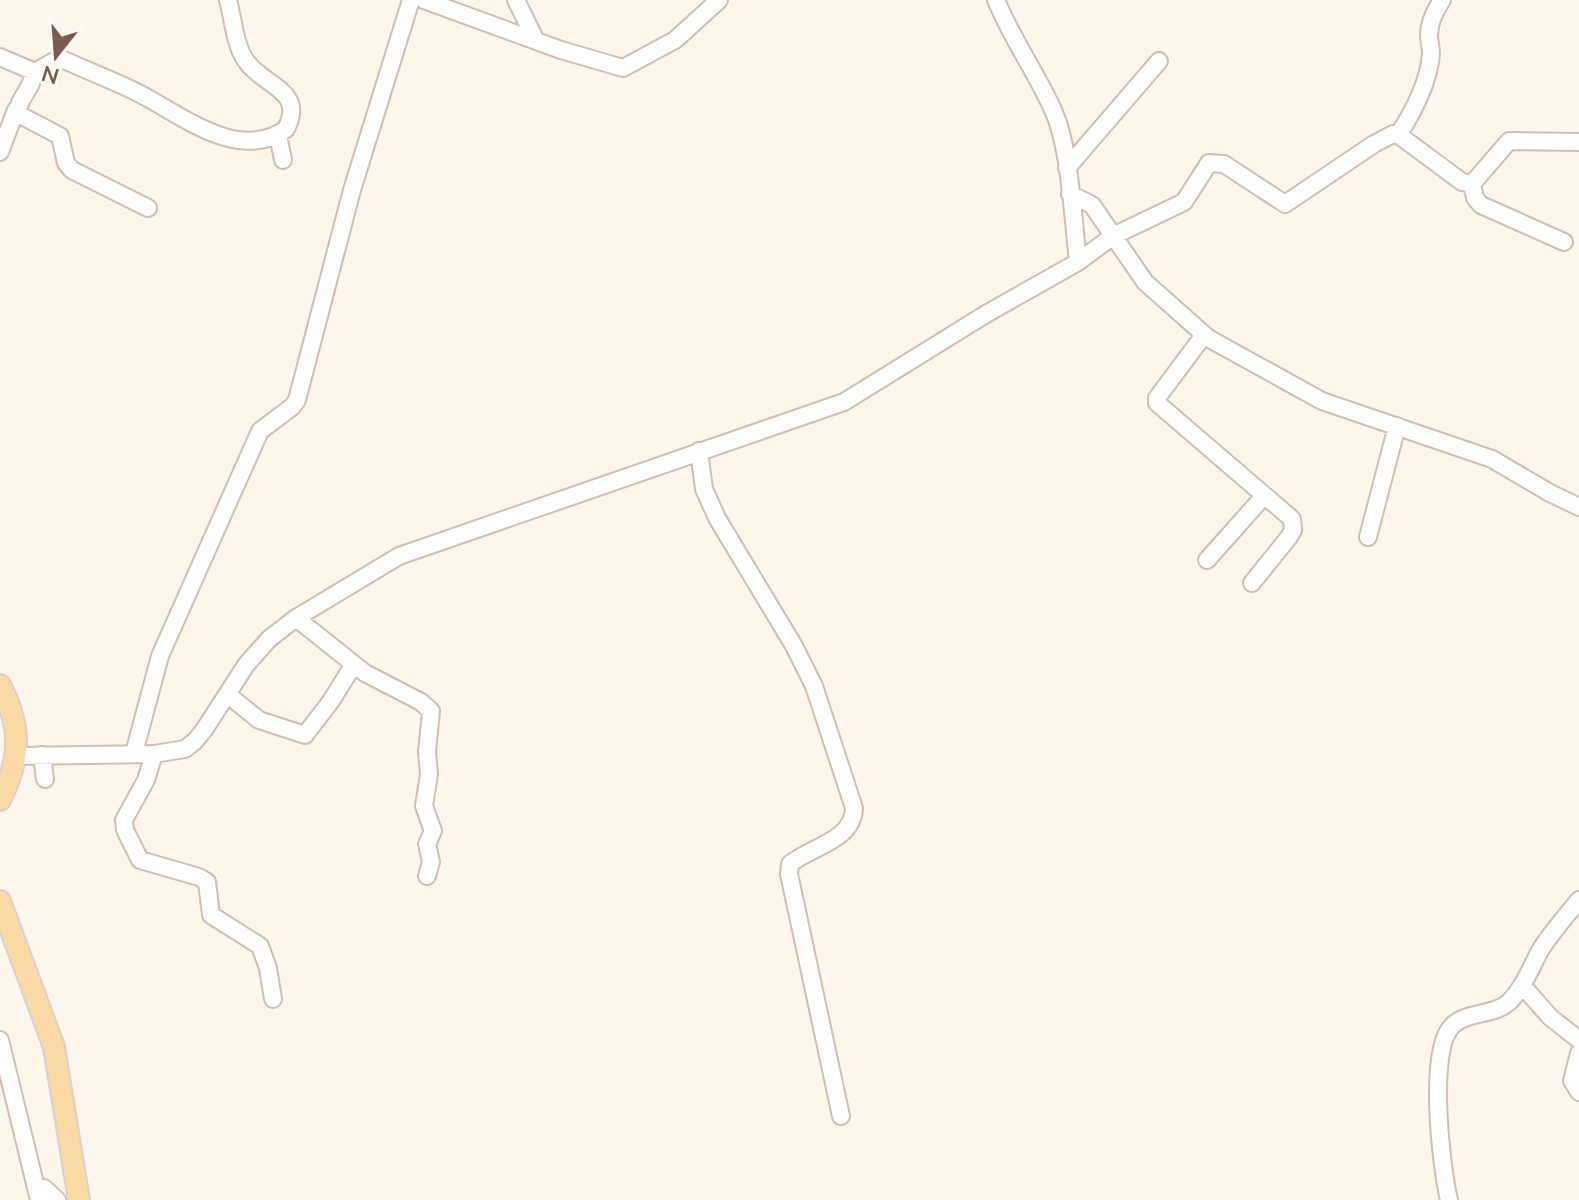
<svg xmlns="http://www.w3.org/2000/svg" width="1579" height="1200" viewBox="0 0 1579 1200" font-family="Mulish,sans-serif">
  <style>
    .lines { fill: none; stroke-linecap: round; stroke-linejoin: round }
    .minor-casing { stroke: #d1beb0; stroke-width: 20 }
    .major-casing { stroke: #dad1cd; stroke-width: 24 }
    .minor { stroke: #fff; stroke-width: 16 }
    .major { stroke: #fbd9a5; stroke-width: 20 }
  </style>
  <rect width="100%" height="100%" fill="#fdf6ec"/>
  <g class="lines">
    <defs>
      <path id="minor" d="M424,0L561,50L623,68L675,40L719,0
        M516,0L536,41
        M0,57L35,72L56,60H64C90,72 118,82 144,96C185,118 240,162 286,129C306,90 264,87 246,61C235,46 233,18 228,0
        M33,72C34,89 16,99 18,114L60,136L66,163L72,170L148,208
        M278,135L283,160
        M1398,135C1413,113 1429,81 1431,54C1431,47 1429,41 1429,35C1429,23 1436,9 1442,0
        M0,152L16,110
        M1067,168L1159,61
        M1472,184L1475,198L1481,205L1564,242
        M1070,194L1092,205L1145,282L1208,338L1322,401L1492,459L1550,493L1579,507
        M1078,262L1113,236L1184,202L1209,163L1224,164L1285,204L1374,144L1393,134L1400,136L1462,182L1472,184L1509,141L1579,142
        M1204,335L1157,398V403L1292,519L1293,530L1289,537L1252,583
        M699,451L704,489L717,518L794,646L814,686L854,808C853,841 812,846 790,864L789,874L841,1116
        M1368,537L1397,426
        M1207,560L1264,496
        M296,618L365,673L421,702L431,711L427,752L429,774L424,806L433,831L427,844L431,862L427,876
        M227,694L259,720L305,735L331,701L354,664
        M134,753L160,656L260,431L293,406L297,400L352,190L411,0
        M154,754L146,780L124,820L125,830L140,860L199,877L207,882L211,915L260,946L268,968L273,999
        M42,755L45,779
        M18,756L154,754L185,749L195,741L204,730L246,665L269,639L296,618L399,556L844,402L986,314L1078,262C1073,219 1070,147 1053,110C1036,72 1012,39 996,0
        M1522,985L1550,1017L1579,1040
        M0,1040L39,1200
        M1579,1053L1572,1081L1579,1092
        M44,1188L57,1200
        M1449,1200C1441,1166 1427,1048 1453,1025C1468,1011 1494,1016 1509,1002C1524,987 1531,967 1541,949C1552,932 1566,916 1579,900"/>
      <path id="major" d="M0,685C22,727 21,759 0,800
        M0,901L54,1047L79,1200"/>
    </defs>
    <use href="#minor" class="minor-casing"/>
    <use href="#major" class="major-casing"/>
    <use href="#minor" class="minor"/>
    <use href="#major" class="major"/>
  </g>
  <g transform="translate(56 56) rotate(197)" stroke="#fffaf3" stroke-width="6" paint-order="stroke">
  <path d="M0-6L14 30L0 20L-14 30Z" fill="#7a5c4d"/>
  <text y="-12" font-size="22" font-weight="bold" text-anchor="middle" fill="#7a5c4d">N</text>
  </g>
</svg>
